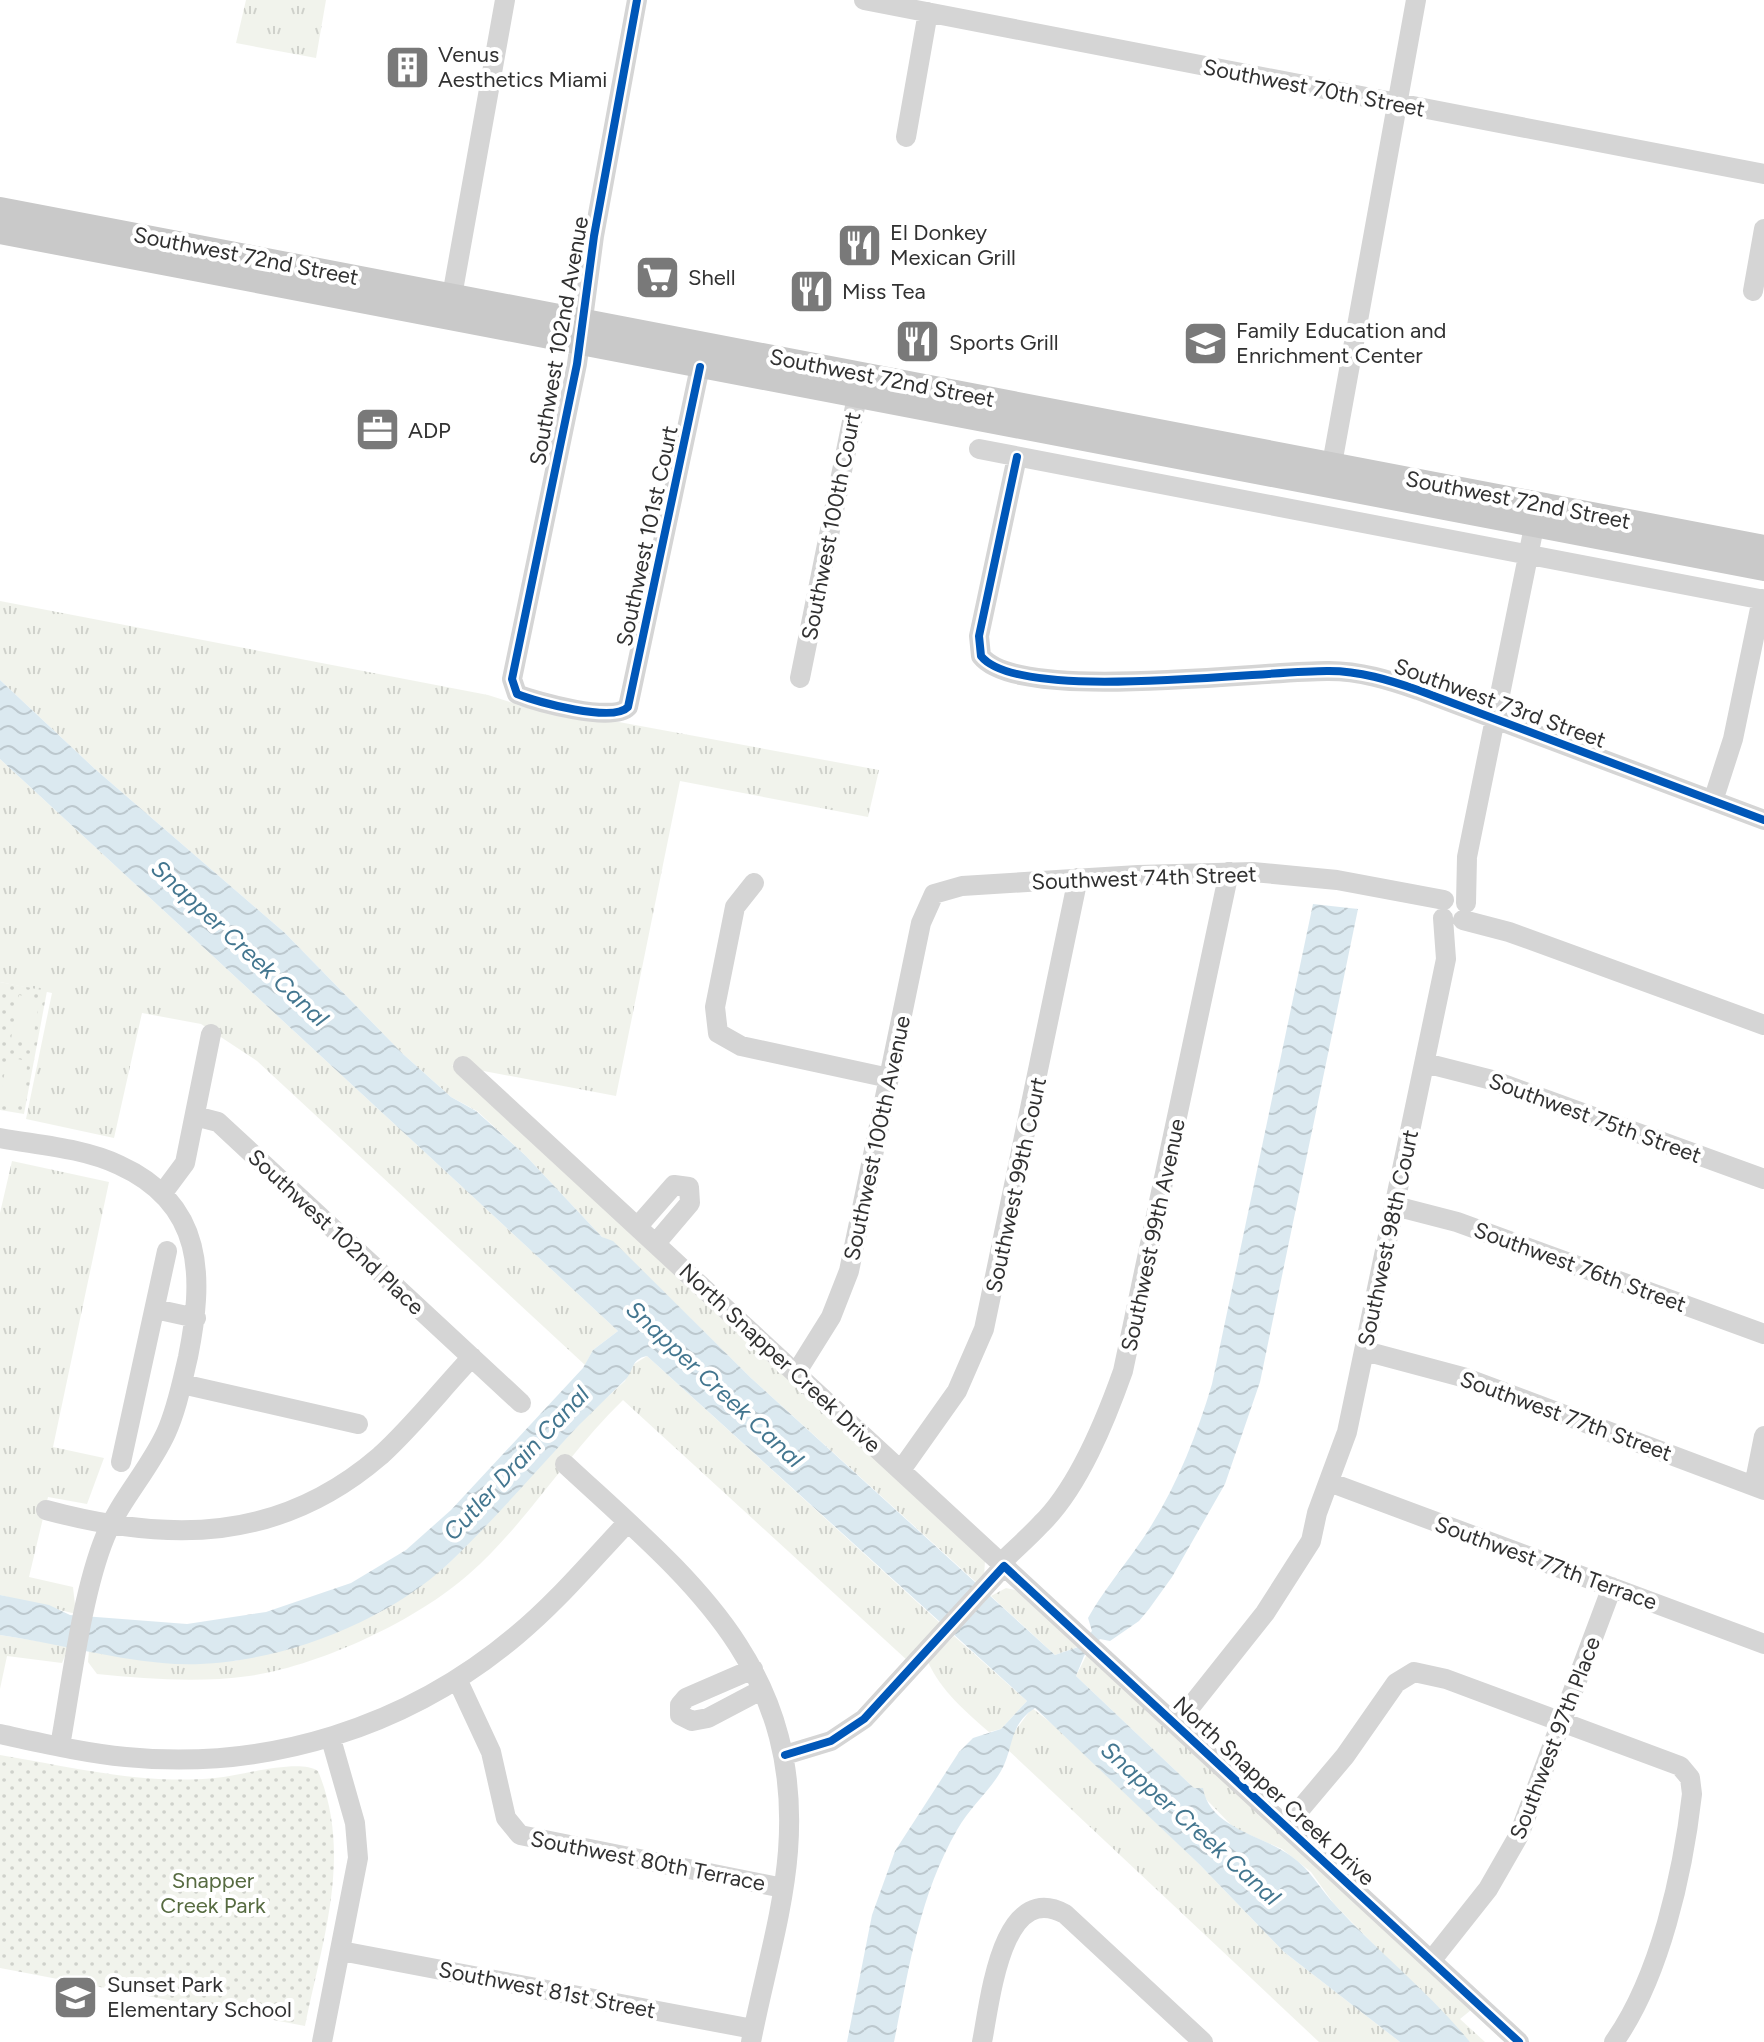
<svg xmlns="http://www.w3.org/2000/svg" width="1764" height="2042" viewBox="0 0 1764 2042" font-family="Figtree,sans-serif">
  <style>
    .grass { fill: url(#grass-tufts) }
    .park { fill: url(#park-dots) }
    .pitch { fill: #f1f3ec }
    .water { fill: url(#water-waves) }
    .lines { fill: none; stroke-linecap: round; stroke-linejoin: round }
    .minor { stroke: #d5d5d5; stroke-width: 20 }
    .major { stroke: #c9c9c9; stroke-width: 24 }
    .cycleway-casing { stroke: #fff; stroke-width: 13 }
    .cycleway { stroke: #0057b8; stroke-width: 8 }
    .labels { text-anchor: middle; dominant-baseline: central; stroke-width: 8; stroke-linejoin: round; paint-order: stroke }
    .poi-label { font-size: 22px; fill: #313131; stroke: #fff; text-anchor: start }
    .street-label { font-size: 22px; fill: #313131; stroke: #fff }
    .park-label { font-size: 22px; fill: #576b41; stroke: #fff }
    .water-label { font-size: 24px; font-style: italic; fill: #43768f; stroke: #fff }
  </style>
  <defs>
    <pattern id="grass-tufts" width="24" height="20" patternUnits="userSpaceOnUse" patternTransform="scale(2)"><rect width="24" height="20" fill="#f1f3ec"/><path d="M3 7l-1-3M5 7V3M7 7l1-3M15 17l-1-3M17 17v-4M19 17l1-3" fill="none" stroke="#cfd1cb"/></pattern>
    <pattern id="park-dots" width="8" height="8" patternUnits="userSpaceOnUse" patternTransform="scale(2)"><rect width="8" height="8" fill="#f1f3ec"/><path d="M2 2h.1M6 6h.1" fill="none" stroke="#cfd1cb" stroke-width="1.8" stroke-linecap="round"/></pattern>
    <pattern id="water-waves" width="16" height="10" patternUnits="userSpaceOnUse" patternTransform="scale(2)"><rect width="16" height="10" fill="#dbe9f0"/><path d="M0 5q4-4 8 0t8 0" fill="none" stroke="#bcc8ce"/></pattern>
  </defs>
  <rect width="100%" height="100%" fill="#fff"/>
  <path class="grass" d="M246,0H326L316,58L236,43Z
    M0,601L488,695L510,702L879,770L868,817L680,781L616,1096L452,1065L985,1561L984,1577L977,1583L751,1378L617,1246L602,1237L526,1156L477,1111L451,1097L403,1054L285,933L95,769L0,680Z
    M0,759L618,1331L593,1350L585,1365L257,1061L201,1024L142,1013L114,1138L26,1119L52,993L0,982Z
    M12,1161L109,1182L53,1447L104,1458L87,1504L48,1497L29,1577L73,1587L76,1614L0,1595V1213Z
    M647,1356L940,1623L908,1661L623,1400C567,1454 527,1523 469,1574C416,1621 319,1666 249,1676C198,1683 148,1679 97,1674L88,1662L89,1650L164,1663L235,1661L321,1638L379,1613L448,1564L590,1413L625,1381L631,1366Z
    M1006,1588L1019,1591L1077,1647L1055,1655L991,1596Z
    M0,1635L69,1646L62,1663L7,1656L0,1689Z
    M954,1636L1027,1701L1001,1729L989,1732C964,1710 942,1692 928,1662Z
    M1087,1654L1471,2010L1460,2019L1485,2042H1470L1334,1904L1311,1872L1282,1849L1234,1828L1203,1796L1204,1791L1194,1788L1076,1676Z
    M1032,1708L1060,1730L1200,1865L1284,1952L1400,2042H1319L1007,1749L1009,1739Z"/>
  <path class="park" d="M0,982L47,991L24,1114L0,1110Z
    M0,1755C71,1767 143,1785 215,1778C241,1776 298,1758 318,1771C353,1855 322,1941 305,2026L0,1968Z"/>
  <path class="pitch" d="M19,995L40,999L32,1043L11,1039Z
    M7,1057L28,1061L20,1105L0,1101Z"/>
  <path class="water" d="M0,680L95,769L285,933L403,1054L451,1097L476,1111L526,1156L602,1237L613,1241L751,1378L1055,1655L1078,1647L1092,1631L1088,1618C1102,1593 1120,1571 1137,1547C1172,1498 1195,1441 1212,1384L1313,904L1358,909L1260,1382L1225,1484L1172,1577L1149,1609L1139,1621L1110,1641L1100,1639L1084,1656L1076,1676L1194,1788H1203C1209,1828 1263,1835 1291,1856C1311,1870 1320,1889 1336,1906C1379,1953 1430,1993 1470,2042H1400L1284,1952L1200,1865L1035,1708C1008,1725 1014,1749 1001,1771C989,1792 969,1808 957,1830C919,1896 909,1969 894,2042H847L872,1915L895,1851L959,1752L973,1738L1001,1729L1027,1701L647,1356C630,1359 634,1372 625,1380C605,1400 584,1419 565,1440C527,1481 489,1525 448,1564C378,1629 257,1672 162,1663C108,1658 54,1643 0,1635V1595L49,1605L70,1615L187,1624L266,1612L351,1583L406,1550L451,1510L583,1368L593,1350L618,1331L0,759Z"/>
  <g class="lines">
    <path class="minor" d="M637,0L594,236L577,364L512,679L517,694C537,702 613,723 628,707L700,367
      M864,0L1764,174
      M906,137L928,12
      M1753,291L1764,229
      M452,296L505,0
      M979,449L1764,600
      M1017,457L979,636L981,656C1019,704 1263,670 1329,671C1360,671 1389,680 1418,690L1764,820
      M1332,464L1416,0
      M800,678L860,382
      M1713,801L1733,739L1762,599
      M754,883L735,907L715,1007L718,1033L741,1046L889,1078
      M1466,903L1467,857L1537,512
      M1463,920L1509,932L1764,1025
      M1425,1063L1492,1080L1764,1179
      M463,1066L1519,2042
      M195,1116L218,1122L521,1403
      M0,1138C38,1145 83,1148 119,1165C205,1204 204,1277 188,1357C182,1382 177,1409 166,1433C149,1470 120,1500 105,1537C82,1593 71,1685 60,1746
      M162,1194L185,1163L211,1034
      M1395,1206L1457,1222L1764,1334
      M638,1226L674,1185L689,1187L690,1203L656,1243
      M155,1309L196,1318
      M1365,1351L1466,1378L1764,1490
      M796,1373L831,1317L849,1271L921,923L934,894L962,886L1138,875L1253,872L1337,880L1444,900
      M182,1384L358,1424
      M121,1462L167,1251
      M565,1464C688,1578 802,1664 788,1851C783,1915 763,1979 751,2042
      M901,1470L957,1391L984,1329L1078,878
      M1329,1482L1764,1644
      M1754,1486L1764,1436
      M46,1510C168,1543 279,1543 380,1456C413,1426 441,1390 472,1357
      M1001,1563C1014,1550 1028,1538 1041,1524C1079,1487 1106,1419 1123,1371L1229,872
      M753,1669L686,1698L680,1705V1715L692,1721L708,1718L761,1690
      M457,1679L491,1752L506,1818L520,1835L783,1888
      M1176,1725L1265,1613L1311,1541L1317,1513L1347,1432L1446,959L1443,918
      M0,1734C42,1743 84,1753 126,1757C268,1771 408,1727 517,1635C557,1602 592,1560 628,1522
      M785,1755L831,1741L864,1719L1004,1566
      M1286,1826L1345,1756L1396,1683L1414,1672L1446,1679L1680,1766L1690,1778L1692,1794C1683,1873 1660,1977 1614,2042
      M341,1951L753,2029
      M1431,1961L1488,1889L1519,1835L1612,1587
      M322,2042L358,1858L355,1823L331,1739
      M982,2042C990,2003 1001,1879 1065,1914L1203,2042"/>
    <path class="major" d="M0,209L1764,547
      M0,232L1764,569"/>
    <defs>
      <path id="cycleway" d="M637,0L594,236L577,364L512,679L517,694C537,702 613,723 628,707L700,367
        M1017,457L979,636L981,656C1019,704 1263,670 1329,671C1360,671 1389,680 1418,690L1764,820
        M785,1755L831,1741L864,1719L1004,1566L1519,2042"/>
    </defs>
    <use href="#cycleway" class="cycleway-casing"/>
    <use href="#cycleway" class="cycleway"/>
  </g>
  <defs>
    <symbol id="building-square" viewBox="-11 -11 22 22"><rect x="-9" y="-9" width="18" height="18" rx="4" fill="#797979" stroke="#fff"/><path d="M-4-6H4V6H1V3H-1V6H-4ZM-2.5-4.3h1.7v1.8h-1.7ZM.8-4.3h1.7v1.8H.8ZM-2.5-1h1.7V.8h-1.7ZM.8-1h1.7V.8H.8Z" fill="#fff"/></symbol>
    <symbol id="restaurant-square" viewBox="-11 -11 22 22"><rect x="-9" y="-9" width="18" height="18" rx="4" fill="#797979" stroke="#fff"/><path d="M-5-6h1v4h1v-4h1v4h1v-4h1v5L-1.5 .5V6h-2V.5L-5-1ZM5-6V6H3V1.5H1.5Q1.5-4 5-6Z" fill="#fff"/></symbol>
    <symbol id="supermarket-square" viewBox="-11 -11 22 22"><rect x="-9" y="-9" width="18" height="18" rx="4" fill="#797979" stroke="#fff"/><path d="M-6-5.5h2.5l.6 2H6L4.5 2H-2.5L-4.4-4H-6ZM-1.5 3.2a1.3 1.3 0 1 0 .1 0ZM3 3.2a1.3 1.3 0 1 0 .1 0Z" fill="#fff"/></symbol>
    <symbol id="school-square" viewBox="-11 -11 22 22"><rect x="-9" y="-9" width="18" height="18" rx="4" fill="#797979" stroke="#fff"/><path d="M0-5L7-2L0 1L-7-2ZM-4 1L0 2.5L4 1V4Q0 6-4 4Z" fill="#fff"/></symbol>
    <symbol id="office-square" viewBox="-11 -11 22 22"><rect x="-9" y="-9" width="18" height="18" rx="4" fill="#797979" stroke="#fff"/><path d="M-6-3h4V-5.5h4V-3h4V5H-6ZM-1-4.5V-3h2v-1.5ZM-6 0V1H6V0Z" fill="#fff"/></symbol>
  </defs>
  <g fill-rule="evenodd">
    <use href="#building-square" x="382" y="42" width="51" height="51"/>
    <use href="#restaurant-square" x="834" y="220" width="51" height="51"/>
    <use href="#supermarket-square" x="632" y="252" width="51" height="51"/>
    <use href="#restaurant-square" x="786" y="266" width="51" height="51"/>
    <use href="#restaurant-square" x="892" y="316" width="51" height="51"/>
    <use href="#school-square" x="1180" y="318" width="51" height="51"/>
    <use href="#office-square" x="352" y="404" width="51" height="51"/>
    <use href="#school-square" x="50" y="1972" width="51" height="51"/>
  </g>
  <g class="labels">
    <g class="poi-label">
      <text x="438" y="54">Venus<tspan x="438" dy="25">Aesthetics Miami</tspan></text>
      <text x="890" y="232">El Donkey<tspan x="890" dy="25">Mexican Grill</tspan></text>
      <text x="688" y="277">Shell</text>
      <text x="842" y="291">Miss Tea</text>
      <text x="1236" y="330">Family Education and<tspan x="1236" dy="25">Enrichment Center</tspan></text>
      <text x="949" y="342">Sports Grill</text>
      <text x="408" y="430">ADP</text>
      <text x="107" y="1984">Sunset Park<tspan x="107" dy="25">Elementary School</tspan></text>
    </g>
    <g class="street-label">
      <text transform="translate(1314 88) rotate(11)">Southwest 70th Street</text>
      <text transform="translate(246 256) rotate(11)">Southwest 72nd Street</text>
      <text transform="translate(559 341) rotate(-80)">Southwest 102nd Avenue</text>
      <text transform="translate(882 378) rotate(11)">Southwest 72nd Street</text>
      <text transform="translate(1518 500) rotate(11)">Southwest 72nd Street</text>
      <text transform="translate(831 526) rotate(-79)">Southwest 100th Court</text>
      <text transform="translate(647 536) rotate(-78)">Southwest 101st Court</text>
      <text transform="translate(1500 703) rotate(20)">Southwest 73rd Street</text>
      <text transform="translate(1144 878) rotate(-2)">Southwest 74th Street</text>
      <text transform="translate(1595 1118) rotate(20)">Southwest 75th Street</text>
      <text transform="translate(877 1138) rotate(-78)">Southwest 100th Avenue</text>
      <text transform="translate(1016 1185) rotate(-78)">Southwest 99th Court</text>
      <text transform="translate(336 1232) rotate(43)">Southwest 102nd Place</text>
      <text transform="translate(1153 1235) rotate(-78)">Southwest 99th Avenue</text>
      <text transform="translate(1388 1238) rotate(-78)">Southwest 98th Court</text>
      <text transform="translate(1580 1267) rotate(20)">Southwest 76th Street</text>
      <text transform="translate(780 1358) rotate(43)">North Snapper Creek Drive</text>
      <text transform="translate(1566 1416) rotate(20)">Southwest 77th Street</text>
      <text transform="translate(1546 1563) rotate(20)">Southwest 77th Terrace</text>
      <text transform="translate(1555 1738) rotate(-69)">Southwest 97th Place</text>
      <text transform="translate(1274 1791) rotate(43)">North Snapper Creek Drive</text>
      <text transform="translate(648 1861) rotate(11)">Southwest 80th Terrace</text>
      <text transform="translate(547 1990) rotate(11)">Southwest 81st Street</text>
    </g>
    <g class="park-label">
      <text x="213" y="1880">Snapper<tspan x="213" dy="25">Creek Park</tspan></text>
    </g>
    <g class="water-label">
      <text transform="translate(240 943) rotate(43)">Snapper Creek Canal</text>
      <text transform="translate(715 1384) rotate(43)">Snapper Creek Canal</text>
      <text transform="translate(516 1463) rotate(-47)">Cutler Drain Canal</text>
      <text transform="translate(1191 1823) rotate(42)">Snapper Creek Canal</text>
    </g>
  </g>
</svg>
